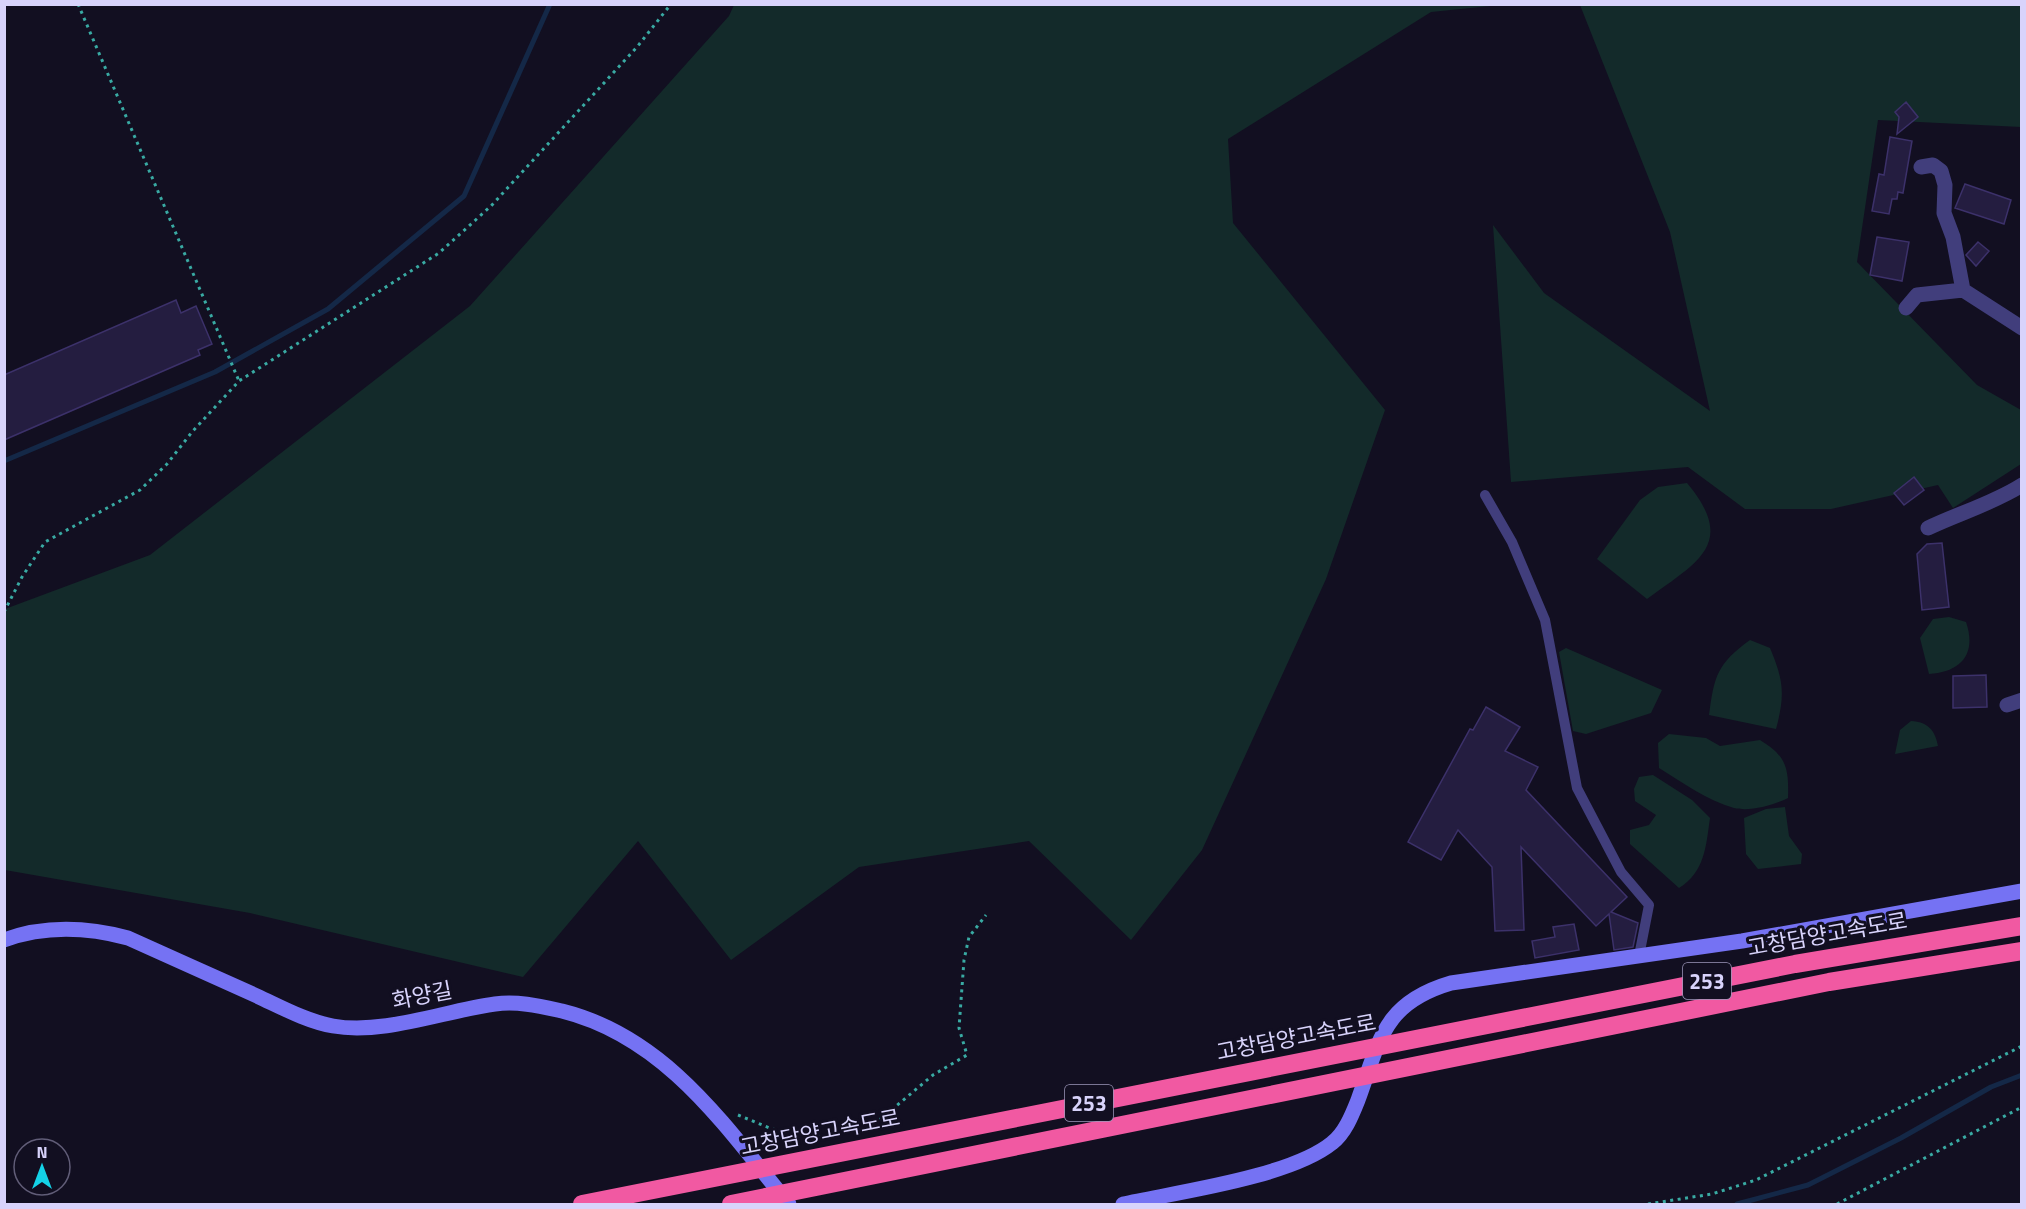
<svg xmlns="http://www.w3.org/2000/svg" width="2026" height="1209" viewBox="0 0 2026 1209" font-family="'Titillium Web','Noto Sans KR',sans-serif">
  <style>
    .green { fill: #132a2a }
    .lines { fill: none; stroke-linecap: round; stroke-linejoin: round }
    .stream { stroke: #142847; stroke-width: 5 }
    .building { fill: #241d40; stroke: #3c316a; stroke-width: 1.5 }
    .path { stroke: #39aaa3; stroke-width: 3; stroke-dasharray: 3 4.5; stroke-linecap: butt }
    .lane { stroke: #413e7c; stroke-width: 10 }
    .street { stroke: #413e7c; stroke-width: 15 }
    .secondary { stroke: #7572f3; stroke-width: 15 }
    .highway { stroke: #f159a2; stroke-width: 18 }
    .labels { text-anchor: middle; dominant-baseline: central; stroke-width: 6; stroke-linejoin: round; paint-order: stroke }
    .shield { fill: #120f21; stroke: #9d98ba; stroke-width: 1.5 }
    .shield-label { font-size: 21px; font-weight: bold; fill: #d8d3fb }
    .street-label { font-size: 22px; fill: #d8d3fb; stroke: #120f21 }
  </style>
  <rect width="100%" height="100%" fill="#120f21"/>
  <path class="green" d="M734,5H1500L1431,12L1228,139L1233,223L1385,410L1326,579L1202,850L1131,940L1029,841L859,867L731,960L638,841L523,977L250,913L5,870V609L150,555L470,306L729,16Z
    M1580,5H2021V127L1878,120L1857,262L1977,385L2021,410V464L1953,508L1938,485L1831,509H1745L1688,467L1511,482L1493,225L1544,293L1710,411L1670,232Z
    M1687,483C1738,544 1697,562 1647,599L1597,559L1640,500L1658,487Z
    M1949,617L1966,622C1977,654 1961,672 1929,674L1920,638L1933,619Z
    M1750,640L1770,648C1784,681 1785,695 1776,729L1709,715C1714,676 1717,664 1750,640Z
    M1566,648L1662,690L1651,713L1586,734L1573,731L1559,652Z
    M1911,721C1928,722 1935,730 1938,746L1895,754L1900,730Z
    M1669,734L1706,738L1720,746L1760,740C1786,756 1789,767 1788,798C1774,805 1750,812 1734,808C1708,801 1682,782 1659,768L1658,743Z
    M1653,775L1692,800L1710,818C1706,846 1705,872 1679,888L1630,844V830L1649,825L1656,815L1635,801L1634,789L1639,777Z
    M1785,807L1789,836L1802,854L1801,864L1758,869L1746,854L1744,818L1766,809Z"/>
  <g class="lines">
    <path class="stream" d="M4,461L215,372L328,309L464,196L550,4
      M1737,1204L1808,1185L1901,1138L1991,1087L2022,1075"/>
  </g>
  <path class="building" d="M1906,102L1918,117L1897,134L1899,117L1895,112Z
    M1890,137L1912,141L1903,193L1898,192L1897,199H1892L1889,214L1872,211L1879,174L1884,175Z
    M1965,184L2011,200L2004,224L1955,208Z
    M1877,237L1909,242L1902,281L1870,275Z
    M1978,242L1989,251L1976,266L1966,255Z
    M176,300L181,313L196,306L212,344L198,350L200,355L4,440V375Z
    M1914,477L1924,490L1904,505L1894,493Z
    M1942,543L1949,607L1922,610L1917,554L1927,544Z
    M1986,675L1987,707L1953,708V676Z
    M1486,707L1520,727L1505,751L1538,767L1526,790L1627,897L1611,912L1638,923L1633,947L1614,950L1609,914L1596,926L1521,847L1524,930L1495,931L1492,867L1458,830L1441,860L1408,842L1470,729L1473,730Z
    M1574,924L1579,950L1535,958L1532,941L1555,937L1553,927Z"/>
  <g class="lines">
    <path class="path" d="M78,4L239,381
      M4,612L22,577L45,542L140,490L167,464L192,432L239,381L439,253L491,206L637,47L671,4
      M738,1115L772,1129L824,1137
      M860,1130L882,1118L933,1075L967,1055L959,1028L964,960L969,937L986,915
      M1648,1204L1712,1194L1756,1180L2022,1046
      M1837,1204L2022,1107"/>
    <path class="lane" d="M1485,495L1512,542L1545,620L1577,788L1621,872L1649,905L1639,956"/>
    <path class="street" d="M1921,167L1933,165L1941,171L1945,185L1944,213L1953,237L1963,290L2022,328
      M1906,308L1917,295L1963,290
      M1928,528C1959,513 1992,504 2022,485
      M2007,705L2022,700"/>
    <path class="secondary" d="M4,940C45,925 87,927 128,938C171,957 214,977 257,996C281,1007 306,1021 333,1026C383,1035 444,1011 495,1004C518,1001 539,1006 562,1011C666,1037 725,1126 789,1204
      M1123,1204C1178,1192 1290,1177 1332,1143C1345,1133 1352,1115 1358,1100C1380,1040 1383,1003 1451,983L1742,941L2022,891"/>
    <path class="highway" d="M582,1204L1795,964L2022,926
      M731,1204L1829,982L2022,951"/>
  </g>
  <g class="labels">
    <g class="shield">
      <rect x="1683" y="963" width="48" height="36" rx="4.5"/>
      <rect x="1065" y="1085" width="48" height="36" rx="4.5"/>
    </g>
    <g class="shield-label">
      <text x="1707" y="981">253</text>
      <text x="1089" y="1103">253</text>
    </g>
    <g class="street-label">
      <text transform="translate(1827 934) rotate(-10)">고창담양고속도로</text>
      <text transform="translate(422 995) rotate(-11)">화양길</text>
      <text transform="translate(1296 1037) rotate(-11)">고창담양고속도로</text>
      <text transform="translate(820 1132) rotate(-11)">고창담양고속도로</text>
    </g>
  </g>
  <rect width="2026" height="1209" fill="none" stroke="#d8d3fb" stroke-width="12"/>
  <g transform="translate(42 1167)"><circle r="28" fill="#120f21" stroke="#615d78" stroke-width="1.5"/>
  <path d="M0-4.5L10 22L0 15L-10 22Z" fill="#14d2e7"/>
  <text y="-9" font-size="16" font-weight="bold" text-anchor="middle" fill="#d8d3fb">N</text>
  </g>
</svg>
